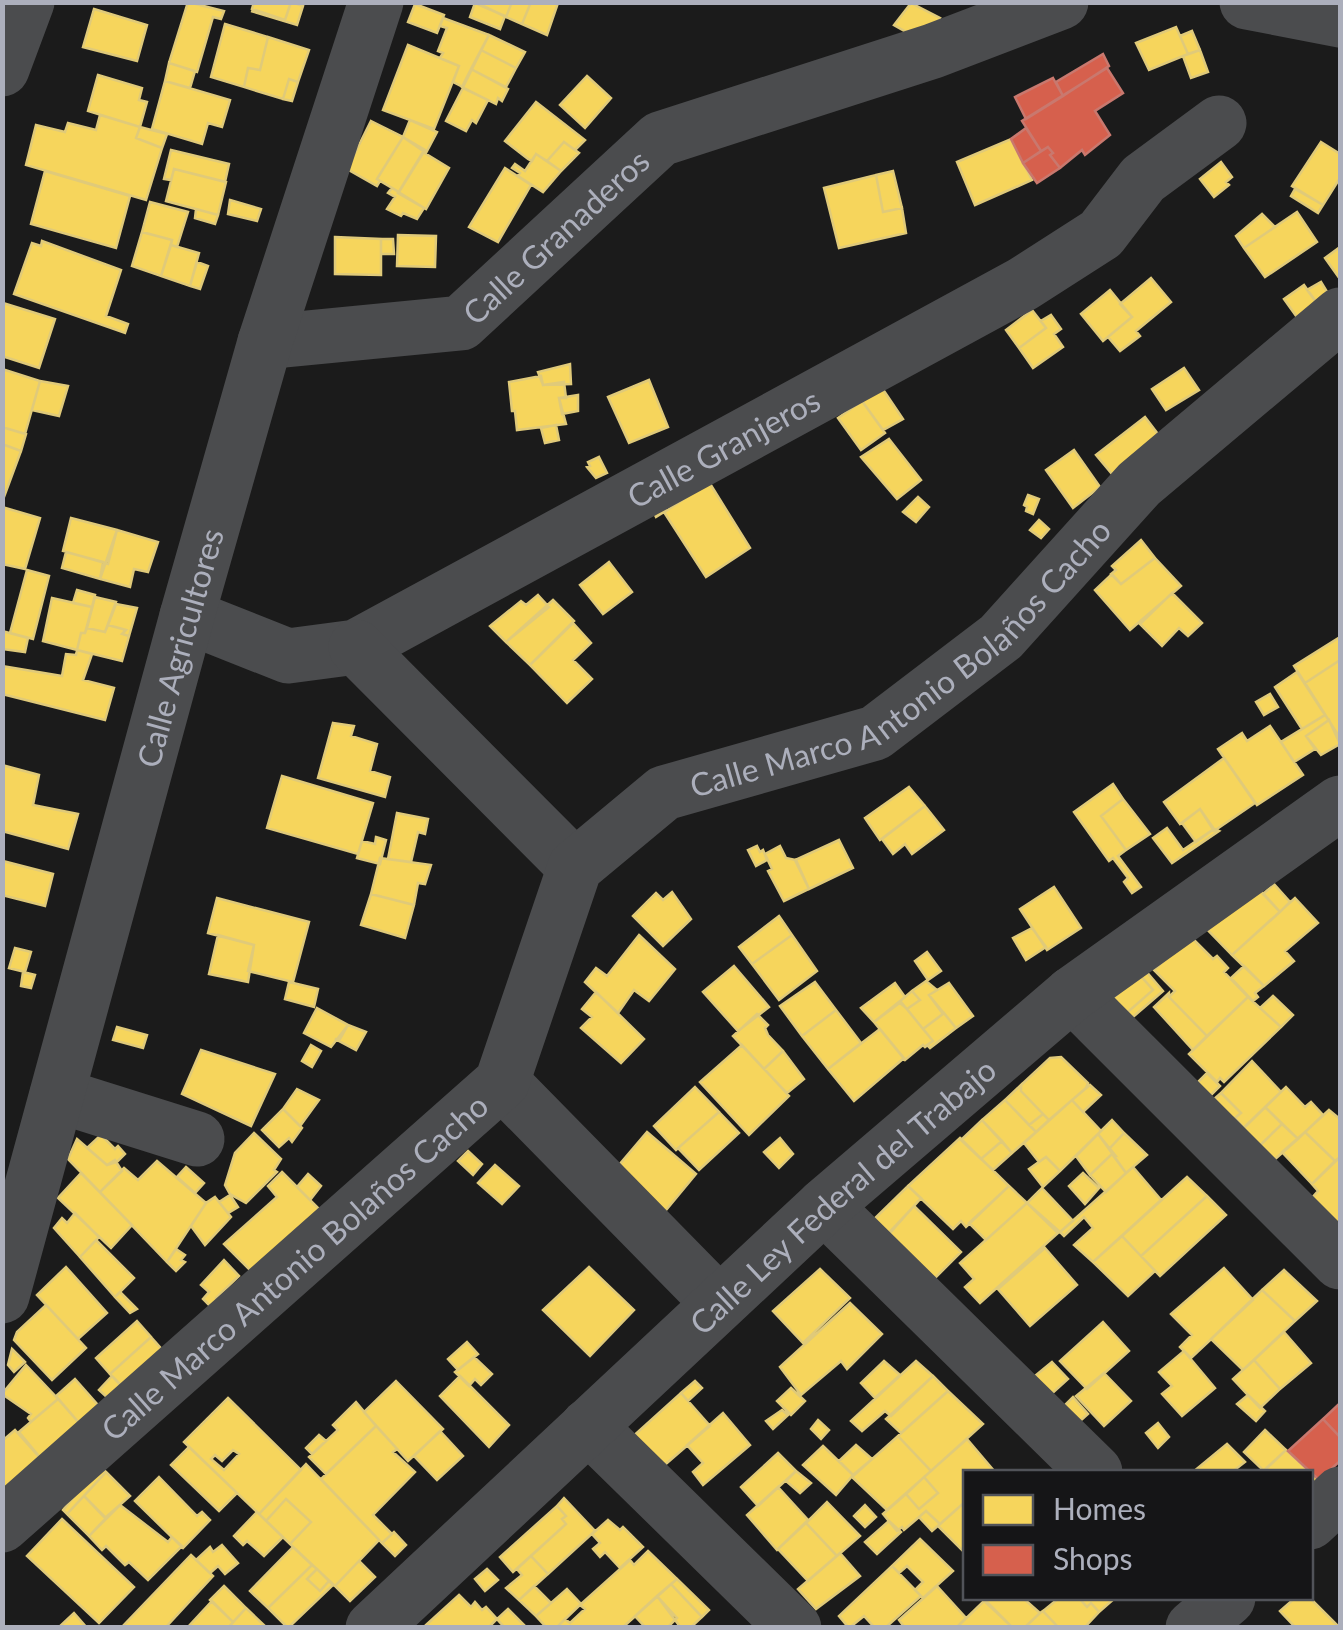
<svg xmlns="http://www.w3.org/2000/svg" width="1343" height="1630" viewBox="0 0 1343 1630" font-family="Lato,sans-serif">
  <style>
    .homes { fill: #f6d55c; stroke: #e0ca79; stroke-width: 2.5; fill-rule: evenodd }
    .shops { fill: #d6604d; stroke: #c9786e; stroke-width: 2.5 }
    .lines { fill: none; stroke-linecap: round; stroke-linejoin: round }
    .minor { stroke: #4b4c4e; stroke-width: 55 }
    .labels { text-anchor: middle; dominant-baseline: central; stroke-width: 10; stroke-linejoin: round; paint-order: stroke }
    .street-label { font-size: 32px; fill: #acafbc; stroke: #151517 }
  </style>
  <rect width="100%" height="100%" fill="#1b1b1b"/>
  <path class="homes" d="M188,2L224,11L221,19L213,17L197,72L169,63Z
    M254,2H291L285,20L252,9Z
    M291,2L303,6L297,25L251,11L285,20Z
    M475,2H512L506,17Z
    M512,2H531L522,24L506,17Z
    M531,2L558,3L547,35L522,24Z
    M475,3L505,16L500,29L470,17Z
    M911,3L940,18L924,42L894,25Z
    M415,4L444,15L437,33L408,22Z
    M94,9L147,25L137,61L83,47Z
    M443,18L489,35L463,87L453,82L459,66L440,58L443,53L438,51L447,28L440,26Z
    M225,24L268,37L260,70L248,68L244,87L211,77Z
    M1176,27L1188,54L1149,70L1136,43Z
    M1192,31L1200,50L1188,54L1180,36Z
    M489,35L525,52L516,68L481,50Z
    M268,37L309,50L298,82L289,79L283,99L244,87L248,68L260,70Z
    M408,45L459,66L434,129L383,110Z
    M481,50L516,68L506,87L471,69Z
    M1200,50L1208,72L1191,78L1183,56Z
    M169,63L195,71L190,88L165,81Z
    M471,69L508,89L502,101L498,98L496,104L462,87Z
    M98,75L142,88L139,100L147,102L140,127L88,111Z
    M587,76L611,98L585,128L560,105Z
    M289,79L298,82L292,101L283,99Z
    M165,81L230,100L222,127L208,123L202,144L152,129Z
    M463,88L488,100L476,123L472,120L466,131L446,121Z
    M536,102L585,140L575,150L564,142L547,161L536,154L532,161L528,159L505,141Z
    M100,115L140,127L136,138L162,148L146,200L26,165L36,125L65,132L68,123L96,130Z
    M410,120L437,132L426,153L403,137Z
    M371,121L403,137L377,179L380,181L377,186L347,169Z
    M140,127L167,134L162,148L136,138Z
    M403,137L425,150L399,192L377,179Z
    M1011,139L1032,180L975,205L957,162Z
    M564,142L579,153L561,171L547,161Z
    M1321,142L1340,154V178L1323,205L1292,186Z
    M171,150L229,164L225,182L174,169L171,180L164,179Z
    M423,152L449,168L426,209L398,193Z
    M536,154L561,171L543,192L518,176L520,173L512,168L515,164L525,171Z
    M1221,162L1232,177L1226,182L1229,185L1214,197L1200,179Z
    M505,168L531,185L498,242L469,227Z
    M174,169L226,182L218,215L166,201Z
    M45,171L130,196L116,248L31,224Z
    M893,171L902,208L883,212L876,175Z
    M876,175L883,212L902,208L906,233L839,248L824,188Z
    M392,188L424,208L417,219L403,213L401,216L387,209L395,197L388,193Z
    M1295,189L1323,205L1318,213L1291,196Z
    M230,200L261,209L257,221L228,214Z
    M150,202L188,212L177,247L171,245L172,240L142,232Z
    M196,209L218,215L215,224L195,218Z
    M1297,212L1317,242L1265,277L1244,248Z
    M1262,214L1275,227L1244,248L1236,236Z
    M142,232L172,240L161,276L132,266Z
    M398,235L436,236L435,267L397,266Z
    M335,237L381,239V275L335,274Z
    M381,239H393L394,254H381Z
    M42,241L121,270L106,316L128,324L125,333L14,294L32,243L41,246Z
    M171,245L199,253L190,286L161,276Z
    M1340,247V279L1325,258Z
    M197,262L208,266L200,289L190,286Z
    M1151,278L1171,302L1136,331L1140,336L1120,351L1108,337L1132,317L1120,304Z
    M1321,282L1332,300L1319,306L1307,290Z
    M1304,285L1319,306L1299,320L1284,299Z
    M1110,290L1132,317L1103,341L1081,314Z
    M3,303L55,319L39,368L2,356Z
    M1032,310L1046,328L1019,348L1006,330Z
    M1051,315L1061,329L1054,334L1063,347L1033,368L1019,348L1046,328L1041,321Z
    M570,364L571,384L543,385L538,372Z
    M1184,368L1199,390L1166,410L1152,389Z
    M2,369L40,381L25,434L2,427Z
    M541,376L543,385L564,382L566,398H559L566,424L517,430L515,411H512L509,382Z
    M649,380L668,427L629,443L608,397Z
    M40,381L68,386L59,416L32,410Z
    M880,385L903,419L883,430L862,401Z
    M578,395V411L562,414L559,398Z
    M862,401L885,433L861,450L838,418Z
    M1145,417L1161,438L1112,474L1096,455Z
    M556,425L559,440L545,443L541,428Z
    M2,427L26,434L21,451L2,444Z
    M889,439L921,480L897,499L861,457Z
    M2,444L21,451L4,497H2Z
    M1074,450L1100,487L1073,508L1046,470Z
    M599,457L607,473L596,478L587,467L590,466L588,462Z
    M709,482L750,548L706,577L664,512L656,517L654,513L663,507L666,511Z
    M1028,495L1039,499L1033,514L1026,511L1027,507L1024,505Z
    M918,497L929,507L916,522L903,512Z
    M2,507L40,518L25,569L2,564Z
    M71,518L117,530L108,564L63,551Z
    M1039,520L1049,529L1041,538L1030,530Z
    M117,530L158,542L148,572L134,569L130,587L100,579Z
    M1141,540L1155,558L1121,584L1111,574L1116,570L1112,566Z
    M66,552L103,562L100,579L62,568Z
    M1155,558L1181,586L1130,630L1095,590L1112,574L1121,584Z
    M609,562L632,592L603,614L580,585Z
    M27,570L49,576L33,639L10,633Z
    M77,590L95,595L92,607L73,603Z
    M1172,593L1202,623L1188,636L1179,628L1162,646L1140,624Z
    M538,595L549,607L506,642L490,626L521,601L526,605Z
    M95,597L116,602L105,632L87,628Z
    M52,598L92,607L85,633H81L77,650L43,641Z
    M553,600L574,621L530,665L506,642Z
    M116,604L137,608L129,636L122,634L126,630L108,625Z
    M573,623L591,643L573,660L592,679L567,703L530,665Z
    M108,625L126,630L122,634L129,636L122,661L77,650L81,633H85L87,628L105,632Z
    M2,631L28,638L25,652L2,649Z
    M1340,637V660L1305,683L1294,666Z
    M77,650L92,654L83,680L114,688L105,720L2,694V666L62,676L66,654L76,655Z
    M1340,660V738L1305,683Z
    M1297,672L1325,715L1302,729L1275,687Z
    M1270,694L1278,707L1264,715L1256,702Z
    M1325,715L1329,720L1306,736L1315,749L1294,762L1281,742Z
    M1329,720L1340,744L1321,755L1306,736Z
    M333,723L354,726L351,736L377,744L370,771L390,777L385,797L318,778Z
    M1270,726L1303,775L1257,805L1218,749L1242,733L1247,741Z
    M1224,758L1255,803L1214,831L1200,809L1180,824L1164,802Z
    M2,765L39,775L33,805L78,814L68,849L2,831Z
    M282,776L373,803L358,854L267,828Z
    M1113,784L1123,799L1101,816L1126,850L1118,856L1141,887L1132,893L1124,882L1128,878L1113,858L1109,861L1074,812Z
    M909,787L925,806L880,840L865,818Z
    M1123,799L1150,834L1126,850L1101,816Z
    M925,806L944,830L912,854L905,844L893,854L882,839Z
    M1200,809L1214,829L1196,842L1182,823Z
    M397,813L428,819L425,834L418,832L411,862L388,859Z
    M1167,828L1183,850L1214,829L1219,831L1172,863L1153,838Z
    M376,837L386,840L380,864L357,858L362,841L375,844Z
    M839,840L853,868L809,889L795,860Z
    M757,846L760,852L763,850L767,860L756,866L748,850Z
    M780,846L786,858L796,860L809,889L784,901L768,871L772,869L765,854Z
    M380,858L431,865L425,884L418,883L414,905L371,894Z
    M3,861L53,874L45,906L2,895Z
    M1251,880L1280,912L1232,955L1200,922Z
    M1274,884L1290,902L1280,912L1263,894Z
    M1054,887L1081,928L1047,950L1020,909Z
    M672,892L691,919L663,946L633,916L656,893L663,900Z
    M371,894L414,905L405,938L361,925Z
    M217,898L309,922L293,982L248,971L254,945L208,933Z
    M1295,898L1318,923L1285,951L1294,961L1264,986L1232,955Z
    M779,916L792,935L752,964L739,947Z
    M1032,928L1046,947L1026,960L1013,938Z
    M218,935L254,945L248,982L209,974Z
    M639,935L675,969L649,1001L634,990L618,1013L585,982L596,968L607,976Z
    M792,935L817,971L779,1000L752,964Z
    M1190,936L1213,959L1217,956L1228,968L1224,972L1248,997L1207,1036L1169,997L1175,991L1154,970Z
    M15,948L31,952L25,972L9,968Z
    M927,952L941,971L928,980L915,961Z
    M734,966L769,1007L738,1031L703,992Z
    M1244,966L1264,986L1255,993L1258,997L1253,1001L1231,978Z
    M1145,970L1163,991L1126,1023L1121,1018L1153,990L1140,975Z
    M23,972L35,975L31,988L21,986Z
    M1140,975L1153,990L1121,1018L1107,1003Z
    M926,981L937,990L929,995L943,1014L923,1029L907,1009L920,1000L912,991Z
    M289,982L318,989L314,1007L285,999Z
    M815,982L836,1010L802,1036L780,1006Z
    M895,983L905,997L874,1022L861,1008Z
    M949,983L973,1016L956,1028L929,995Z
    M912,991L920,1000L907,1009L899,1002Z
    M596,992L644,1039L621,1063L581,1028L592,1017L582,1009Z
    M1169,993V997L1207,1036L1193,1050L1154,1007Z
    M1273,996L1293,1015L1281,1027L1260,1008Z
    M1248,997L1281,1027L1224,1082L1220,1078L1217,1082L1189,1054Z
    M901,1002L933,1041L925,1047L923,1045L905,1060L874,1022Z
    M317,1008L348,1025L331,1047L304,1033Z
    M836,1010L861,1043L828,1069L802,1036Z
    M944,1013L956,1028L930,1048L927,1045L933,1041L923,1029Z
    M757,1014L768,1025L765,1028L768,1035L783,1051L764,1069L733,1036Z
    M348,1025L366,1032L356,1050L335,1039H340Z
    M117,1027L147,1035L143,1048L113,1040Z
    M880,1029L904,1058L854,1101L828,1069Z
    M311,1045L321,1051L312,1067L302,1061Z
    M742,1045L789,1096L749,1135L700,1082Z
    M201,1050L275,1074L251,1126L182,1094Z
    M783,1051L804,1079L787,1093L764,1069Z
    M1061,1057L1088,1083L1086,1088L1049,1120L1021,1091V1085L1050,1058Z
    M1252,1061L1281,1092L1244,1128L1235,1118L1241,1113L1221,1093Z
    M1207,1073L1220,1086L1202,1104L1189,1091Z
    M1021,1085V1091L1043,1114L1029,1125L1005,1100Z
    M1090,1085L1101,1095L1083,1112L1072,1100Z
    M695,1087L719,1112L676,1150L654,1126Z
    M1286,1087L1305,1107L1311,1102L1323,1115L1298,1139L1265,1107Z
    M297,1089L319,1100L300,1126L283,1109Z
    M1221,1093L1241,1113L1235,1118L1244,1128L1205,1107Z
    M1005,1100L1036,1132L1012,1153L982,1120Z
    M1072,1100L1101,1131L1060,1171L1046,1157L1039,1162L1024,1143Z
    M1265,1107L1282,1124L1252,1153L1235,1136Z
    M283,1109L302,1128L292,1142L289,1138L279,1147L262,1130Z
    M1329,1110L1340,1119V1157L1335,1161L1305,1132Z
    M719,1112L739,1133L699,1170L678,1148Z
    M1043,1114L1049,1120L1036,1132L1029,1125Z
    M982,1120L1002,1141L981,1159L961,1140Z
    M1112,1120L1124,1133L1109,1149L1098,1134Z
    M1282,1124L1298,1139L1266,1167L1252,1153Z
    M647,1132L696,1174L657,1221L607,1179Z
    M1305,1132L1335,1161L1312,1184L1282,1152Z
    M254,1133L281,1159L274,1170L277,1172L246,1203L230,1194L225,1185L235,1153Z
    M1124,1133L1147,1155L1126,1173L1109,1149Z
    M1098,1134L1115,1155L1112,1154L1090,1175L1076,1156Z
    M101,1135L115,1149L118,1146L125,1154L117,1162L107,1165L87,1148Z
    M780,1138L793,1154L779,1168L764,1152Z
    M960,1138L1009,1186L966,1227L961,1221L953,1229L908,1186Z
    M77,1139L107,1165L115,1160L122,1171L100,1192L68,1159Z
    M1002,1141L1012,1153L993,1170L981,1159Z
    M468,1151L482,1164L473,1175L458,1161Z
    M1112,1154L1126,1173L1106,1192L1090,1175Z
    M1046,1157L1060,1171L1043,1187L1029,1169Z
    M1340,1157V1224L1309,1201L1318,1191L1312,1184Z
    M157,1161L206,1203L167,1262L100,1192L124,1168L138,1180Z
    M495,1165L519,1186L502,1204L478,1183Z
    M186,1167L204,1183L195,1193L177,1177Z
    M1133,1167L1161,1200L1093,1262L1074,1245L1093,1228L1084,1217L1064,1236L1060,1232Z
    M282,1172L320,1210L253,1273L224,1244L277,1197L268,1186Z
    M81,1173L132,1225L111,1248L58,1198Z
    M1083,1173L1099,1188L1085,1204L1069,1186Z
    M308,1174L321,1186L310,1200L297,1187Z
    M1187,1177L1207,1196L1141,1256L1122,1236Z
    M908,1186L921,1198L882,1242L866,1227Z
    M1009,1186L1027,1203L986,1240L969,1223Z
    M1042,1188L1073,1221L1060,1232L1027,1203Z
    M230,1195L238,1207L228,1213L219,1202Z
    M1207,1196L1226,1215L1160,1276L1141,1256Z
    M215,1197L231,1217L205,1245L191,1226L206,1203Z
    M1027,1203L1058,1233L980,1303L965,1287L974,1279L960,1263Z
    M914,1206L961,1252L932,1281L884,1238Z
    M75,1213L99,1237L80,1257L54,1228L62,1218L67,1223Z
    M1122,1236L1155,1271L1128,1296L1093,1262Z
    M96,1240L134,1278L115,1297L80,1257Z
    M1045,1248L1077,1285L1030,1326L998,1289Z
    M176,1249L185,1255L181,1260L185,1262L176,1271L167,1262Z
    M224,1260L239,1276L216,1298L221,1303L214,1310L203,1299L209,1292L201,1285Z
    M66,1267L107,1313L78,1339L37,1295Z
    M589,1267L634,1310L590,1356L543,1310Z
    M1224,1268L1253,1300L1191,1358L1180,1347L1192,1335L1171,1314Z
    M820,1269L850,1298L803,1343L773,1311Z
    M1284,1270L1317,1301L1295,1321L1262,1290Z
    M1262,1290L1295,1321L1243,1370L1211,1339Z
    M120,1292L137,1309L130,1313L115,1297Z
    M850,1303L882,1334L847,1369L841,1361L801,1395L780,1367Z
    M46,1305L86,1348L52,1380L14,1340L17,1332Z
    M137,1321L151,1337L110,1374L96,1358Z
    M1103,1322L1129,1351L1087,1389L1060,1361Z
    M1284,1332L1311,1363L1280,1389L1254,1360Z
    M151,1337L166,1354L127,1392L110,1374Z
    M467,1342L478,1354L458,1370L448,1359Z
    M12,1349L25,1362L14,1372L8,1365Z
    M1184,1351L1215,1388L1182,1416L1162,1394L1172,1386L1159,1372Z
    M474,1357L492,1374L481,1385L475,1379L469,1386L455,1372Z
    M1254,1360L1280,1389L1260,1408L1233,1379Z
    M884,1361L900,1375L875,1398L861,1383Z
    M916,1361L933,1376L891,1416L885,1411L862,1431L851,1421Z
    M1052,1362L1068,1379L1048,1397L1030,1380Z
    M26,1365L58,1399L31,1422L28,1418L31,1414L2,1394Z
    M1104,1373L1131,1401L1104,1426L1076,1396Z
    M112,1376L123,1387L110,1400L99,1390Z
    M460,1376L509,1425L489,1447L440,1396Z
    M933,1376L948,1391L901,1433L886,1419Z
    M75,1379L105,1413L86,1431L56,1396Z
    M396,1381L443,1429L408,1461L364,1412Z
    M695,1381L702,1388L688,1401L681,1393Z
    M791,1388L805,1401L791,1415L777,1401Z
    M948,1391L983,1424L931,1471L898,1436Z
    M681,1393L710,1426L660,1469L630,1439Z
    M1248,1395L1265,1411L1256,1421L1237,1404Z
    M1073,1397L1088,1414L1079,1422L1064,1406Z
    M228,1398L301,1470L259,1514L184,1442ZM233,1450L239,1454L224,1470L211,1459L215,1455L222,1461Z
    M58,1399L86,1431L48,1467L19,1432Z
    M356,1402L376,1426L326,1474L309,1457L338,1430L333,1425Z
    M782,1410L788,1415L773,1429L766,1421Z
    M723,1413L750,1445L703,1485L693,1472L703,1463L687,1445Z
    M818,1420L829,1430L821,1439L811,1429Z
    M1158,1423L1169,1437L1158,1448L1146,1433Z
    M376,1426L397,1449L393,1452L415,1472L373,1515L392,1534L382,1543L321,1479Z
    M15,1430L48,1467L2,1494V1441Z
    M1265,1430L1286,1450L1264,1471L1244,1452Z
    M440,1431L463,1456L437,1480L414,1456Z
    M319,1435L326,1441L312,1454L306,1448Z
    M898,1436L931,1471L887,1510L852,1477Z
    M967,1439L995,1472H966V1501L940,1524L926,1511L904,1530L902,1527L897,1531L883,1514L906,1494L919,1509L938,1493L924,1477Z
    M1227,1444L1245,1462L1232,1472H1193Z
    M856,1445L872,1459L853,1475L839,1461Z
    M823,1446L853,1475L836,1495L803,1465Z
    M189,1447L237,1493L219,1511L171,1465Z
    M1286,1450L1319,1480L1310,1488V1472H1262Z
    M778,1453L796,1471L758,1506L741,1487Z
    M306,1464L379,1540L335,1586L290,1544L311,1522L286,1499L266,1521L259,1514Z
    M99,1466L106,1472L67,1514L63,1510Z
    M796,1471L811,1483L800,1493L786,1481Z
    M106,1472L130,1496L105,1518L84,1496Z
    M159,1477L197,1516L202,1512L210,1520L183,1548L135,1501Z
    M924,1477L938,1493L919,1509L906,1494Z
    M778,1487L808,1520L777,1550L747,1515Z
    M84,1496L106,1518L89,1536L67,1514Z
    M564,1498L595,1531L548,1574L531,1556L566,1524L562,1519L566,1516L557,1506Z
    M286,1499L311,1522L290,1544L266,1521Z
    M966,1501V1554L938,1526Z
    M827,1502L860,1536L837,1556L806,1523Z
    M120,1505L168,1542L172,1537L182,1546L148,1580L129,1562L125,1565L106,1546L102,1550L89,1536Z
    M865,1505L876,1517L865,1527L854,1516Z
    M557,1506L566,1516L562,1519L566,1524L513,1572L500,1557Z
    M926,1511L940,1524L932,1531L919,1517Z
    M257,1512L283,1537L264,1556L247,1541L243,1545L234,1536Z
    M62,1519L134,1587L99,1623L27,1556Z
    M608,1520L620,1530L623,1527L643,1547L620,1568L605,1552L600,1557L593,1549L600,1543L592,1534Z
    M889,1521L901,1532L877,1554L865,1542Z
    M806,1523L837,1556L808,1581L778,1549Z
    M394,1532L406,1545L395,1556L382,1543Z
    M920,1539L953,1571L923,1598L915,1590L923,1582L907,1566L899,1573L892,1566Z
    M222,1545L238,1563L225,1574L218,1566L210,1573L196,1560L210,1547L213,1552Z
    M293,1547L312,1565L268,1608L250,1591Z
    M648,1551L677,1579L622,1628H556L565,1619L570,1623L585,1609L580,1605L630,1560L634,1565Z
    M840,1553L860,1576L816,1609L798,1589Z
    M191,1555L213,1576L165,1628H121Z
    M531,1556L548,1574L519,1600L506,1588L522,1575L517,1569Z
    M359,1561L375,1577L350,1601L335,1586Z
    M312,1565L317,1569L307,1579L320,1591L329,1581L333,1585L288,1628L268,1608Z
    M892,1566L921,1596L885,1628H875L864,1616L849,1628L839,1616Z
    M317,1569L329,1581L320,1591L307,1579Z
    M487,1569L498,1580L485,1591L475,1579Z
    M677,1579L709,1610L702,1617L671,1584Z
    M671,1584L702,1617L690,1628H681L657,1596Z
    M224,1586L246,1608L233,1622L210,1600Z
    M534,1586L551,1603L536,1616L519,1600Z
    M937,1586L966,1618L956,1628H905L899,1620Z
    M567,1589L581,1604L556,1628H547L536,1616Z
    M459,1595L471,1607L475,1602L482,1610L486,1607L497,1619L488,1628H428L426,1625Z
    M657,1596L677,1618L667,1628H646L635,1616Z
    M981,1598H1023L1040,1613L1024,1628H1013Z
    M1059,1598H1079L1087,1607L1091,1603L1099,1612L1084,1628H1059L1043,1611Z
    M1079,1598H1115L1099,1612L1091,1603L1087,1607Z
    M1295,1598H1310L1340,1628H1296L1280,1611Z
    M985,1600L1013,1628H956Z
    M212,1601L233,1622L228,1628H187Z
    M246,1608L267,1628H228Z
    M508,1609L527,1628H505L497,1619Z
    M1043,1611L1059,1628H1024L1040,1613Z
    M74,1613L87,1628L59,1627Z"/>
  <path class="shops" d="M1103,54L1109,66L1063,96L1056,82Z
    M1107,68L1123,93L1095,111L1110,135L1085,155L1082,150L1060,168L1050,155L1053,153L1048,147L1041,151L1022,121Z
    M1053,78L1063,96L1026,119L1015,97Z
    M1026,128L1041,151L1023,163L1011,139Z
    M1048,147L1053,153L1050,155L1060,168L1037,183L1023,163Z
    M1338,1405L1340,1408V1437L1323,1419Z
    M1323,1419L1340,1437V1461L1319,1480L1288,1451Z"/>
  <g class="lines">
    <g class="minor">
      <path d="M1247,2L1340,20"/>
      <path d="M2,69L27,2"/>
      <path id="s1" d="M265,342L461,323L660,139L933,51L1061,2"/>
      <path id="s2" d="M187,616L288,656L356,647L1023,284L1101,234L1143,179L1219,123"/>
      <path d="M356,647L575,867"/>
      <path d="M1072,994L1340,1262"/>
      <path d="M502,1082L719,1303"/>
      <path d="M57,1095L197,1139"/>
      <path d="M824,1206L1095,1472"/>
      <path id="s3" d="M2,1296L187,616L265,342L376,2"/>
      <path d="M588,1426L794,1628"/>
      <path d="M1310,1522L1340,1494"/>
      <path id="s4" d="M2,1525L502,1082L575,867L664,793L875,733L1001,637L1139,484L1340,315"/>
      <path id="s5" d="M373,1628L824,1206L1072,994L1340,803"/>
      <path d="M1193,1628L1228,1598"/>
    </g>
  </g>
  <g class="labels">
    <g class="street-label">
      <text stroke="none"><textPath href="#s1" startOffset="325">Calle Granaderos</textPath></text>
      <text stroke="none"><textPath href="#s2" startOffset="595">Calle Granjeros</textPath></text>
      <text stroke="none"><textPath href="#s3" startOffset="672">Calle Agricultores</textPath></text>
      <text stroke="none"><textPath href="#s4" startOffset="1290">Calle Marco Antonio Bolaños Cacho</textPath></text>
      <text stroke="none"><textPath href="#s5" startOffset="638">Calle Ley Federal del Trabajo</textPath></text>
      <text stroke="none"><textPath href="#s4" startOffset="390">Calle Marco Antonio Bolaños Cacho</textPath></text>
    </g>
  </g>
  <rect width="1343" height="1630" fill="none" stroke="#acafbc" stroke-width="10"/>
  <rect x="963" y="1470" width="350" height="130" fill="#151517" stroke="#515359" stroke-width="2.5"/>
  <rect x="983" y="1495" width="50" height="30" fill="#f6d55c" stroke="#515359" stroke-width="2.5"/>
  <text x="1053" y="1520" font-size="30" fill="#acafbc">Homes</text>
  <rect x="983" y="1545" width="50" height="30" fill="#d6604d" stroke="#515359" stroke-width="2.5"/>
  <text x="1053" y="1570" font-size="30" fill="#acafbc">Shops</text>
</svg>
